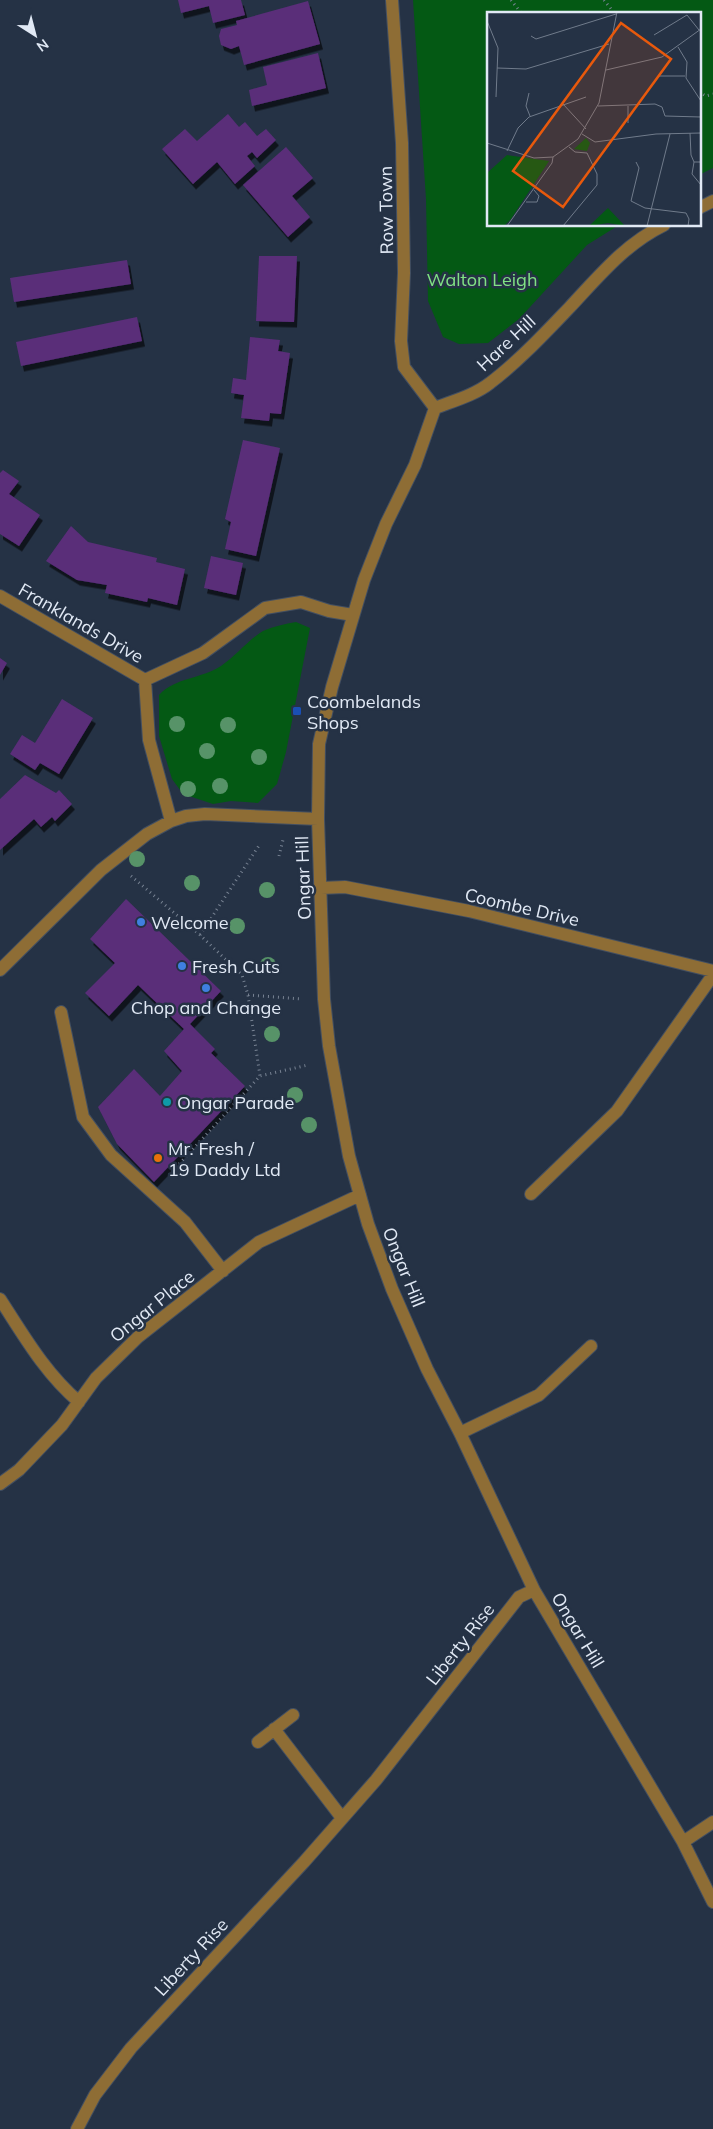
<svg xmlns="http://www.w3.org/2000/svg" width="713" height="2129" viewBox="0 0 713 2129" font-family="Mulish,sans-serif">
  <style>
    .green { fill: #045914 }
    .building { fill: #5a2d79; filter: url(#shadow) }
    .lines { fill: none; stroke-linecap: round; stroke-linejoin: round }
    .minor-casing { stroke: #434f61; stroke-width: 14 }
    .path { stroke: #788393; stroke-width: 3; stroke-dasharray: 1 4; stroke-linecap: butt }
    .minor { stroke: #8e6d35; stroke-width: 12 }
    .tree { fill: #579368 }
    .transit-dot { fill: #1a4fb4; stroke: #253245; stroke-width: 2 }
    .shop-dot { fill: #3f7fe0; stroke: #253245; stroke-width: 2 }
    .culture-dot { fill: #0f9aa8; stroke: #253245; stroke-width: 2 }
    .food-dot { fill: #e8710a; stroke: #253245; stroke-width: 2 }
    .labels { text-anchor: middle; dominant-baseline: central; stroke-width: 5; stroke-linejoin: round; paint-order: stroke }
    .street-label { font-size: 18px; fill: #e1e9f5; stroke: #253245 }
    .park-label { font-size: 18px; fill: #80e284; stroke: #253245 }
    .poi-label { font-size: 18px; fill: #e1e9f5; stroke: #253245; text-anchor: start }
    .inset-road { fill: none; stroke: #707b8b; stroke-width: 1 }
    .view { fill: #e8590c; fill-opacity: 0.15; stroke: #e8590c; stroke-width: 2.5 }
    .inset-edge { fill: none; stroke: #e1e9f5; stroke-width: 2.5 }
  </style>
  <defs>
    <filter id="shadow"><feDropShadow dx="3" dy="5.5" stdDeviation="0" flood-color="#0009"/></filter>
  </defs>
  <rect width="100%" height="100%" fill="#253245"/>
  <path class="green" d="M413,0H713V168L699,175V14H488V225H619L587,245L519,319L488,343L459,344L443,337L428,301L426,199Z
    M296,622L310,628L286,752L277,784L258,803L231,801L213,804L183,794L172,779L159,736V695C176,677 201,679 221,666C236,656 248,640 263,631C274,626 285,624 296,622Z"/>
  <path class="building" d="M178,0H241L245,15L213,23L209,6L181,13Z
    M308,1L320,44L244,65L239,46L231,49L221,45L219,36L221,29L237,25L236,21Z
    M318,53L326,88L252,106L249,90L267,85L263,67Z
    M228,114L239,127L245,122L257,136L266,129L276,140L257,158L252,152L247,156L255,166L235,184L217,162L193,184L162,149L185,129L197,141Z
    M286,147L313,178L292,196L310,217L288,237L243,185Z
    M259,256H297L294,322L256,321Z
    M127,260L131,284L14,302L10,278Z
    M137,317L142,341L21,366L16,342Z
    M250,337L280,340L278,351L290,353L281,414L270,413L269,421L241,418L244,395L231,393L233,378L246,380Z
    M243,440L280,448L256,556L225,549L231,522L225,519Z
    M3,470L19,481L9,494L40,515L19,546L0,534V473Z
    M71,526L88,542L157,558L156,562L185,569L177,605L148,598L147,602L105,593L107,585L77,580L46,561Z
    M211,556L243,563L236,595L204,588Z
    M0,658L7,663L0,675Z
    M62,699L93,718L59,774L40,763L35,770L10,754L22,735L35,743Z
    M25,775L56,793L59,790L72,804L55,821L52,817L41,827L34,819L0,850V799Z
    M126,899L221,991L190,1024L215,1049L211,1053L245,1086L154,1182L117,1144L98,1107L134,1069L160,1096L182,1071L164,1051L184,1029L138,985L109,1016L85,993L115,963L90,939Z"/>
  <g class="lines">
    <defs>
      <path id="minor" d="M392,0L402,143L404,273L401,341L404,367L435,408
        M699,208L713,201
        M664,225C625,244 599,276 570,307C546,332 518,362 490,383C475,395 453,401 435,408L415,465L386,524L364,580L332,687L319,744L318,819L324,999L329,1046L349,1156L368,1224L392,1289L427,1369L460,1433L534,1590L683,1842L713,1902
        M0,596L145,680
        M145,680L203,653L265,608L301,602L329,611L353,615
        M145,680L149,740L171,821
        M321,888L345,887L469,911L713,971
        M0,970L101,870L147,834L171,821L186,816L205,814L318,819
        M61,1012L83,1117L111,1155L185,1222L223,1271
        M531,1194L617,1111L713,975
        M0,1299C24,1336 45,1373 79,1402
        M460,1433L539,1395L591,1346
        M0,1484L19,1470L62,1425L96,1378L138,1337L259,1242L360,1195
        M274,1729L342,1818
        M258,1742L293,1715
        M683,1842L713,1822
        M77,2129L95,2095L131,2048L304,1862L376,1780L519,1597L534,1590"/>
    </defs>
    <use href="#minor" class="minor-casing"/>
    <path class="path" d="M511,0L522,14
      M604,0L615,14
      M699,92L706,96L713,94
      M279,856L283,840
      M131,876L200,935L242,975L248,995L260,1076
      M200,935L260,844
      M248,995L302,999
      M169,1175L260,1076L308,1065"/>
    <use href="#minor" class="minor"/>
  </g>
  <g class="tree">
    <circle cx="177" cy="724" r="8"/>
    <circle cx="228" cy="725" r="8"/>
    <circle cx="207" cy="751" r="8"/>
    <circle cx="259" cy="757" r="8"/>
    <circle cx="220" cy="786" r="8"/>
    <circle cx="188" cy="789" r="8"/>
    <circle cx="137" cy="859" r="8"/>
    <circle cx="192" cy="883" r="8"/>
    <circle cx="267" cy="890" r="8"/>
    <circle cx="237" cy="926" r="8"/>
    <circle cx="268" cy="965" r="8"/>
    <circle cx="272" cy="1034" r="8"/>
    <circle cx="295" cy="1095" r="8"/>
    <circle cx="309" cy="1125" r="8"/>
  </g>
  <rect class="transit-dot" x="292" y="706" width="10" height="10" rx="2.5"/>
  <g class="shop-dot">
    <circle cx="141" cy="922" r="5"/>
    <circle cx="182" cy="966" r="5"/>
    <circle cx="206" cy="988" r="5"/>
  </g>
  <circle class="culture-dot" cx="167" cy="1102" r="5"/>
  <circle class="food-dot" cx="158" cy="1158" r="5"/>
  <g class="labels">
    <g class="street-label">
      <text transform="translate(386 210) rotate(-91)">Row Town</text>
      <text transform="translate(506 343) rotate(-43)">Hare Hill</text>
      <text transform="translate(81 623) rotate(30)">Franklands Drive</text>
      <text transform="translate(303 878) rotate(-92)">Ongar Hill</text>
      <text transform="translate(522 907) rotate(13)">Coombe Drive</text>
      <text transform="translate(404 1267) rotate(68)">Ongar Hill</text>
      <text transform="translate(152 1306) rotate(-39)">Ongar Place</text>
      <text transform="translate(578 1630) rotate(59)">Ongar Hill</text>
      <text transform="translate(460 1644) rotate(-52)">Liberty Rise</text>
      <text transform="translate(191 1957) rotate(-47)">Liberty Rise</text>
    </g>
    <g class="park-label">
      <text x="482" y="279">Walton Leigh</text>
    </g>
    <g class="poi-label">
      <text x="307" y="701">Coombelands<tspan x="307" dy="21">Shops</tspan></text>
      <text x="151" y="922">Welcome</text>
      <text x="192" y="966">Fresh Cuts</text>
      <text x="206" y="1007" text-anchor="middle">Chop and Change</text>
      <text x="177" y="1102">Ongar Parade</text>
      <text x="168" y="1148">Mr. Fresh /<tspan x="168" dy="21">19 Daddy Ltd</tspan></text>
    </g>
  </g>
  <g transform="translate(487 12)">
    <rect width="214" height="214" fill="#253245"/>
    <path d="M99,126L103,131L100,139L87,137ZM20,143L62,149L24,207L17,214H0V161ZM121,196L138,214L121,211L102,214Z" fill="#045914"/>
    <path class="inset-road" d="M0,9L11,36L9,85M167,23L200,3L212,18M44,24L49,27L129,2M191,35L200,50L199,66L214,89M10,56L39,57L122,32M119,58L175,45L214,17M171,64H198M42,81L39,94L43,104M76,92L99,117M111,94L168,92L175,95L178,104L214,105M141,111V94M203,121L204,143L207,150H214M95,122L108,130L169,122L214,121M0,131L47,146L66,145L91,127L112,91L130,0M82,135L88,140L100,141M20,139L31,116L42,105L99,85M149,150L152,156L144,189L158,196L199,201L202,207L201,214M207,150L205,162L214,173M39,190H50L52,184L47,178M20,214L65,151L66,145M76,214L110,173V162L100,141M160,214L183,122"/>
    <path class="view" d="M134,11L184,47L76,195L26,159Z"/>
    <rect width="214" height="214" class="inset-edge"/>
  </g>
  <g transform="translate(35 35) rotate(144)" stroke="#253245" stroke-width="4" paint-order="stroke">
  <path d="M0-4L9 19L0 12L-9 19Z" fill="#e1e9f5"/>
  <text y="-8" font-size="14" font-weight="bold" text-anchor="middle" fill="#e1e9f5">N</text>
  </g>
</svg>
